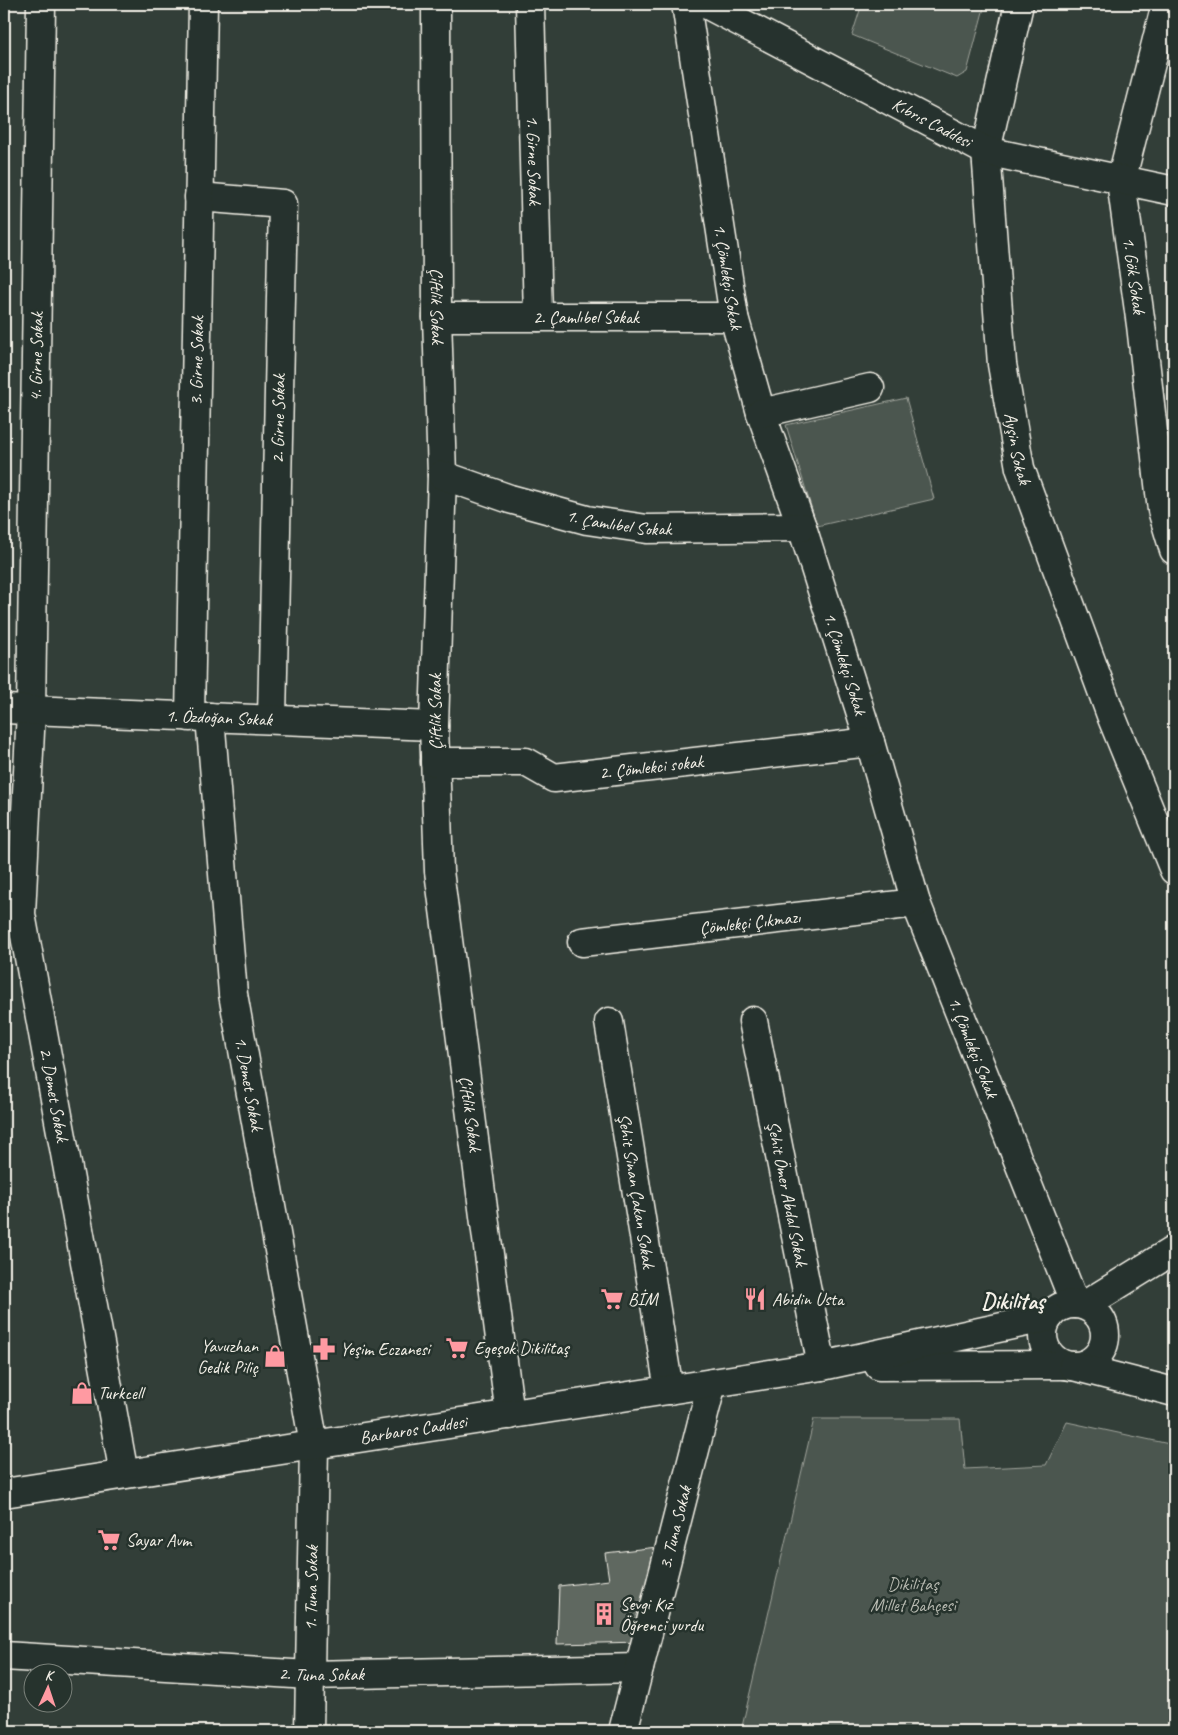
<svg xmlns="http://www.w3.org/2000/svg" width="1178" height="1735" viewBox="0 0 1178 1735" font-family="Caveat,sans-serif">
  <style>
    .green { fill: #4c564f; stroke: #a0a49c }
    .building { fill: #5f6861; stroke: #f4f1e8 }
    .lines { fill: none; stroke-linecap: round; stroke-linejoin: round }
    .street-casing { stroke: #f4f1e8; stroke-width: 31 }
    .secondary-casing { stroke: #f4f1e8; stroke-width: 31 }
    .street { stroke: #26332d; stroke-width: 28 }
    .secondary { stroke: #26332d; stroke-width: 28 }
    .labels { text-anchor: middle; dominant-baseline: central; stroke-width: 5; stroke-linejoin: round; paint-order: stroke }
    .street-label { font-size: 18px; fill: #f4f1e8; stroke: #26332d }
    .poi-label { font-size: 18px; fill: #f4f1e8; stroke: #26332d; text-anchor: start }
    .park-label { font-size: 18px; fill: #b9bbb2; stroke: #26332d }
    .district-label { font-size: 22px; font-weight: bold; fill: #f4f1e8; stroke: #26332d }
  </style>
  <rect width="100%" height="100%" fill="#323e38"/>
  <filter id="ink" filterUnits="userSpaceOnUse"><feTurbulence type="fractalNoise" baseFrequency=".02" numOctaves="2"/><feDisplacementMap in="SourceGraphic" scale="10" xChannelSelector="R" yChannelSelector="G"/><feConvolveMatrix kernelMatrix="1 2 1 2 8 2 1 2 1" color-interpolation-filters="sRGB"/></filter>
  <g filter="url(#ink)">
    <path class="green" d="M862,4H985L967,72L957,78L852,35Z
      M906,398L934,499L817,526L786,425Z
      M814,1419H960L965,1469L1046,1465L1067,1422L1174,1445V1731H741Z"/>
    <path class="building" d="M666,1546L642,1642L557,1644L559,1586L609,1580L605,1553Z"/>
    <g class="lines">
      <defs>
        <g id="street">
          <path id="s1" d="M41,4L31,711L21,914L124,1474"/>
          <path id="s2" d="M436,4L437,317L442,475L434,726L439,871L510,1415"/>
          <path id="s3" d="M530,4L538,317"/>
          <path id="s4" d="M686,4L734,317L761,413L802,527L870,742L916,903L1075,1304"/>
          <path id="s5" d="M1019,4L986,151L1002,364L1020,468L1112,718L1174,870"/>
          <path id="s6" d="M1166,4L1121,181L1141,325L1162,510L1174,550"/>
          <path d="M199,197L283,204L272,718"/>
          <path id="s7" d="M437,317H734"/>
          <path d="M761,413L870,388"/>
          <path id="s8" d="M442,475L510,499L587,520L647,529L802,527"/>
          <path id="s9" d="M4,709L434,726"/>
          <path id="s10" d="M190,717L203,4"/>
          <path id="s11" d="M210,717L233,994L314,1445L309,1731"/>
          <path id="s12" d="M435,762H526L554,778L870,742"/>
          <path id="s13" d="M582,942L916,903"/>
          <path id="s14" d="M753,1021L822,1366"/>
          <path id="s15" d="M609,1022L669,1390"/>
          <path d="M1085,1305L1174,1250"/>
          <path id="s16" d="M4,1656L309,1675L639,1668"/>
          <path id="s17" d="M623,1731L712,1383"/>
        </g>
        <g id="secondary">
          <path id="s18" d="M706,4L986,151L1174,191"/>
          <circle cx="1074" cy="1335" r="31"/>
          <path d="M879,1366L1063,1365"/>
          <path d="M1073,1366L1174,1392"/>
          <path id="s19" d="M4,1493L822,1366L1049,1317"/>
        </g>
      </defs>
      <use href="#street" class="street-casing"/>
      <use href="#secondary" class="secondary-casing"/>
      <use href="#street" class="street"/>
      <use href="#secondary" class="secondary"/>
    </g>
  </g>
  <defs>
    <symbol id="supermarket-bare" viewBox="-9 -9 18 18"><path d="M-6-5.5h2.5l.6 2H6L4.5 2H-2.5L-4.4-4H-6ZM-1.5 3.2a1.3 1.3 0 1 0 .1 0ZM3 3.2a1.3 1.3 0 1 0 .1 0Z" fill="#ff9aa2" stroke="#26332d" stroke-width="2.5" paint-order="stroke"/></symbol>
    <symbol id="restaurant-bare" viewBox="-9 -9 18 18"><path d="M-5-6h1v4h1v-4h1v4h1v-4h1v5L-1.5 .5V6h-2V.5L-5-1ZM5-6V6H3V1.5H1.5Q1.5-4 5-6Z" fill="#ff9aa2" stroke="#26332d" stroke-width="2.5" paint-order="stroke"/></symbol>
    <symbol id="pharmacy-bare" viewBox="-9 -9 18 18"><path d="M-2-6h4v4h4v4h-4v4h-4v-4h-4v-4h4Z" fill="#ff9aa2" stroke="#26332d" stroke-width="2.5" paint-order="stroke"/></symbol>
    <symbol id="shop-bare" viewBox="-9 -9 18 18"><path d="M-5-2.5h2.3a2.7 3.5 0 0 1 5.4 0H5L5.5 6h-11ZM-1.5-2.5h3a1.5 2.3 0 0 0-3 0Z" fill="#ff9aa2" stroke="#26332d" stroke-width="2.5" paint-order="stroke"/></symbol>
    <symbol id="building-bare" viewBox="-9 -9 18 18"><path d="M-4-6H4V6H1V3H-1V6H-4ZM-2.5-4.3h1.7v1.8h-1.7ZM.8-4.3h1.7v1.8H.8ZM-2.5-1h1.7V.8h-1.7ZM.8-1h1.7V.8H.8Z" fill="#ff9aa2" stroke="#26332d" stroke-width="2.5" paint-order="stroke"/></symbol>
  </defs>
  <g fill-rule="evenodd">
    <use href="#supermarket-bare" x="596" y="1283" width="32" height="32"/>
    <use href="#restaurant-bare" x="739" y="1283" width="32" height="32"/>
    <use href="#supermarket-bare" x="441" y="1332" width="32" height="32"/>
    <use href="#pharmacy-bare" x="308" y="1333" width="32" height="32"/>
    <use href="#shop-bare" x="259" y="1340" width="32" height="32"/>
    <use href="#shop-bare" x="66" y="1377" width="32" height="32"/>
    <use href="#supermarket-bare" x="93" y="1524" width="32" height="32"/>
    <use href="#building-bare" x="588" y="1598" width="32" height="32"/>
  </g>
  <g class="labels">
    <g class="street-label">
      <text stroke="none"><textPath href="#s18" startOffset="255">Kıbrıs Caddesi</textPath></text>
      <text stroke="none"><textPath href="#s3" startOffset="156">1. Girne Sokak</textPath></text>
      <text stroke="none"><textPath href="#s6" startOffset="278">1. Gök Sokak</textPath></text>
      <text stroke="none"><textPath href="#s4" startOffset="276">1. Çömlekçi Sokak</textPath></text>
      <text stroke="none"><textPath href="#s2" startOffset="302">Çiftlik Sokak</textPath></text>
      <text stroke="none"><textPath href="#s7" startOffset="149">2. Çamlıbel Sokak</textPath></text>
      <text transform="translate(36 357) rotate(-89)">4. Girne Sokak</text>
      <text stroke="none"><textPath href="#s10" startOffset="356">3. Girne Sokak</textPath></text>
      <text transform="translate(278 419) rotate(-89)">2. Girne Sokak</text>
      <text stroke="none"><textPath href="#s5" startOffset="450">Ayşin Sokak</textPath></text>
      <text stroke="none"><textPath href="#s8" startOffset="184">1. Çamlıbel Sokak</textPath></text>
      <text stroke="none"><textPath href="#s4" startOffset="681">1. Çömlekçi Sokak</textPath></text>
      <text transform="translate(435 712) rotate(-90)">Çiftlik Sokak</text>
      <text stroke="none"><textPath href="#s9" startOffset="215">1. Özdoğan Sokak</textPath></text>
      <text stroke="none"><textPath href="#s12" startOffset="221">2. Çömlekci sokak</textPath></text>
      <text stroke="none"><textPath href="#s13" startOffset="169">Çömlekçi Çıkmazı</textPath></text>
      <text stroke="none"><textPath href="#s4" startOffset="1086">1. Çömlekçi Sokak</textPath></text>
      <text stroke="none"><textPath href="#s11" startOffset="369">1. Demet Sokak</textPath></text>
      <text stroke="none"><textPath href="#s1" startOffset="1094">2. Demet Sokak</textPath></text>
      <text stroke="none"><textPath href="#s2" startOffset="1112">Çiftlik Sokak</textPath></text>
      <text stroke="none"><textPath href="#s15" startOffset="171">Şehit Sinan Çakan Sokak</textPath></text>
      <text stroke="none"><textPath href="#s14" startOffset="176">Şehit Ömer Abdal Sokak</textPath></text>
      <text stroke="none"><textPath href="#s19" startOffset="414">Barbaros Caddesi</textPath></text>
      <text stroke="none"><textPath href="#s17" startOffset="210">3. Tuna Sokak</textPath></text>
      <text transform="translate(311 1588) rotate(-89)">1. Tuna Sokak</text>
      <text stroke="none"><textPath href="#s16" startOffset="318">2. Tuna Sokak</textPath></text>
    </g>
    <g class="poi-label">
      <text x="628" y="1299">BİM</text>
      <text x="772" y="1299">Abidin Usta</text>
      <text x="258" y="1346" text-anchor="end">Yavuzhan<tspan x="258" dy="21">Gedik Piliç</tspan></text>
      <text x="474" y="1348">Egeşok Dikilitaş</text>
      <text x="340" y="1349">Yeşim Eczanesi</text>
      <text x="98" y="1393">Turkcell</text>
      <text x="126" y="1540">Sayar Avm</text>
      <text x="620" y="1604">Sevgi Kız<tspan x="620" dy="21">Öğrenci yurdu</tspan></text>
    </g>
    <g class="park-label">
      <text x="913" y="1584">Dikilitaş<tspan x="913" dy="21">Millet Bahçesi</tspan></text>
    </g>
    <g class="district-label">
      <text x="1013" y="1302">Dikilitaş</text>
    </g>
  </g>
  <rect width="1178" height="1735" fill="none" stroke="#26332d" stroke-width="20"/>
  <rect x="10" y="10" width="1158" height="1715" fill="none" stroke="#f4f1e8" stroke-width="2" filter="url(#ink)"/>
  <g transform="translate(48 1688) rotate(3)"><circle r="24" fill="#26332d" stroke="#787f78"/>
  <path d="M0-4L9 19L0 12L-9 19Z" fill="#ff9aa2"/>
  <text y="-8" font-size="14" font-weight="bold" text-anchor="middle" fill="#f4f1e8">K</text>
  </g>
</svg>
